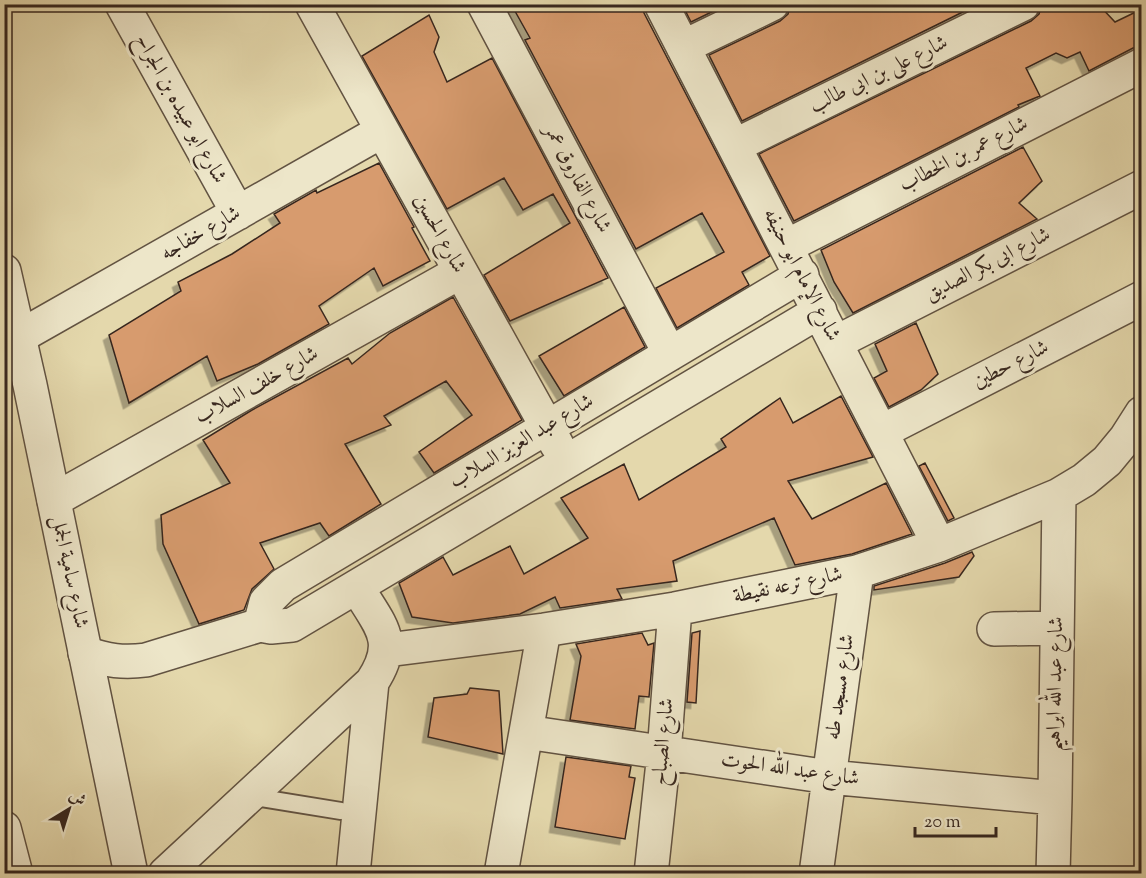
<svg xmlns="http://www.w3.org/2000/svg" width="1146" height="878" viewBox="0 0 1146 878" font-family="'Sorts Mill Goudy',Amiri,serif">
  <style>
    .building { fill: #d79b6e; stroke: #37271f; stroke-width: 1.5; filter: url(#shadow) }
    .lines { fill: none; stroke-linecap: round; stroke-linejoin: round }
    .service-casing { stroke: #625342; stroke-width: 20 }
    .minor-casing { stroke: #625342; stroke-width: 36 }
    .tertiary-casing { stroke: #625342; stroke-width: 36 }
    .service { stroke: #ede6c9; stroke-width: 16 }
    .minor { stroke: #ede6c9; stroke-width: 33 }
    .tertiary { stroke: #ede6c9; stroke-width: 33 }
    .labels { text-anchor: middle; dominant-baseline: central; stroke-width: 6; stroke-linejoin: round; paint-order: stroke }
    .street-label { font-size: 21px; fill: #37271f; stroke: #ede6c9 }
  </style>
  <defs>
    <filter id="shadow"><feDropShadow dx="-5.5" dy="5.5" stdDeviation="0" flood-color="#0004"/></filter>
  </defs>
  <rect width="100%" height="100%" fill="#e4d8ac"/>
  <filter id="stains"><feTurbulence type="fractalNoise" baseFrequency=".00333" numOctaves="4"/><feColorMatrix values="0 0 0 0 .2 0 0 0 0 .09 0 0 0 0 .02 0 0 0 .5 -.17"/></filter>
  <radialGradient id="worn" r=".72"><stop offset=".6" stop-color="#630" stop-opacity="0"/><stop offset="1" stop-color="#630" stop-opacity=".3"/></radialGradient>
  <path class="building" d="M511,4H642L644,13L770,256L742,272L749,285L677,328L656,288L724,252L702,213L636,249L525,40L530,38Z
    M682,4H728L691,22Z
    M791,4H979L742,121L709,55L780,21L788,14Z
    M1042,4H1098L1115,22L1142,9V47L1133,48L1089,71L1080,52L1067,58L1056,53L1026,68L1040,96L1018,105L1019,107L794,221L759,154L1031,21L1039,14Z
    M429,15L439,37L434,52L447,82L492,58L608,278L510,321L484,275L570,223L553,194L523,210L504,178L447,209L362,56Z
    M1023,147L1042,181L1019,203L1037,219L853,313L834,282L821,250Z
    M379,163L414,227L412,228L430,261L383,286L374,268L319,306L329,324L258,364L217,381L207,356L129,403L109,335L181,291L178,282L232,254L280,223L274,214L316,190L317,193Z
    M453,297L522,420L434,473L419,452L472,415L446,381L384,416L391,425L345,444L381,504L329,536L320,523L260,543L274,569L252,589L244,610L199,624L163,544L161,515L230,483L203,440L252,410L348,358L352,364L390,333Z
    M624,307L645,347L564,396L539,356Z
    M916,323L938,374L921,390L889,407L874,378L887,371L875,344Z
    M841,396L873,457L788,481L812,519L886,483L912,534L852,554L795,565L774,518L673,561L677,581L617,589L622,599L560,608L555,597L520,614L453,623L412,617L399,583L443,557L453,575L510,546L524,574L588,538L561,498L624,464L639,500L726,447L721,439L780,398L793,423Z
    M925,463L954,518L948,521L919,466Z
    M972,552L974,556L959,577L874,590V586L945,563Z
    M700,631L696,703L687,702L692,633Z
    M642,633L648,645L654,643L649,697L639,696L635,729L570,720L581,656L576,644Z
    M470,688L499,691L503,754L428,737L434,698L467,694Z
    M566,757L631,766L629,777L635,778L625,839L555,827Z"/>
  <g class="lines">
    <defs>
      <path id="service" d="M249,796L341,811"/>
      <path id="minor" d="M122,4L238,213
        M312,4L557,445
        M484,4L670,354
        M661,4L939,545
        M683,47L772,4
        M734,146L1023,4
        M787,246L1142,65
        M19,337L382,131
        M835,343L1142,187
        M881,432L1142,298
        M54,500L460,272
        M260,625L266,602L283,585L802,275
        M994,629L1057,628
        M387,650L544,630L675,609L857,572L939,545L1059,495L1084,480L1107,461L1126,438L1142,413
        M85,653C107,661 124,663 146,660L260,625L271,627L292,625L820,311
        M526,732L829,777L1055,798
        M4,828L16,874
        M165,874L372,682C400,640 379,625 357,587
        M353,874L372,682
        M501,874L544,630
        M651,874L664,753L675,609
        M816,874L857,572
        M1053,874L1055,798L1059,495"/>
      <path id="tertiary" d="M4,271L30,385L131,874"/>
    </defs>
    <use href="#service" class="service-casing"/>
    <use href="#minor" class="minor-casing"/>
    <use href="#tertiary" class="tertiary-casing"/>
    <use href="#service" class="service"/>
    <use href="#minor" class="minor"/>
    <use href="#tertiary" class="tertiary"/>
  </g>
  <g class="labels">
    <g class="street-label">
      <text transform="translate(879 75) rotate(-26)">شارع على بن ابى طالب</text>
      <text transform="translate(180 109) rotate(61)">شارع ابو عبيده بن الجراح</text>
      <text transform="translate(964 155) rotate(-27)">شارع عمر بن الخطاب</text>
      <text transform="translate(577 179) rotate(62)">شارع الفاروق عمر</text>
      <text transform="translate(201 234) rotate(-30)">شارع خفاجه</text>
      <text transform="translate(439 234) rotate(61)">شارع الحسين</text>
      <text transform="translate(988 265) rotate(-27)">شارع ابى بكر الصديق</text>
      <text transform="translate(801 275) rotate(63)">شارع الإمام ابو حنيفه</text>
      <text transform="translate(1011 365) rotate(-27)">شارع حطين</text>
      <text transform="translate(257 386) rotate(-29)">شارع خلف السلاب</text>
      <text transform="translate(522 442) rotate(-31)">شارع عبد العزيز السلاب</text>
      <text transform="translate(69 572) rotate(78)">شارع سامية الجمل</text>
      <text transform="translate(788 586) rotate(-12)">شارع ترعه نقيطة</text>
      <text transform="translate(1056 684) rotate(-89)">شارع عبد الله ابراهيم</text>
      <text transform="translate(841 687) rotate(-82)">شارع مسجد طه</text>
      <text transform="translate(664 742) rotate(-85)">شارع الصباح</text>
      <text transform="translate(790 770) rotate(8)">شارع عبد الله الحوت</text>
    </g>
  </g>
  <rect width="1146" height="878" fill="none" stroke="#e4d8ac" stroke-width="24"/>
  <rect x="6" y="6" width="1134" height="866" fill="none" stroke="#37271f" stroke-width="3"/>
  <rect x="12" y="12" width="1122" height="854" fill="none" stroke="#37271f" stroke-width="1.5"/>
  <g transform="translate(69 809) rotate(38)" stroke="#ede6c9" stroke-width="4.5" paint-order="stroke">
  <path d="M0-4.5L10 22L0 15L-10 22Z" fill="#37271f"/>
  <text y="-9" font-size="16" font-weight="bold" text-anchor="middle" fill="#37271f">ش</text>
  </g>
  <path d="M915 827v9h81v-9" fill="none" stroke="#37271f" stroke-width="3"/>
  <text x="924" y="827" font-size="18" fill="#37271f" stroke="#ede6c9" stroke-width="4.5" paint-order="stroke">20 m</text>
  <rect width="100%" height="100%" filter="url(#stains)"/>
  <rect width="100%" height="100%" fill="url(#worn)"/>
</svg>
